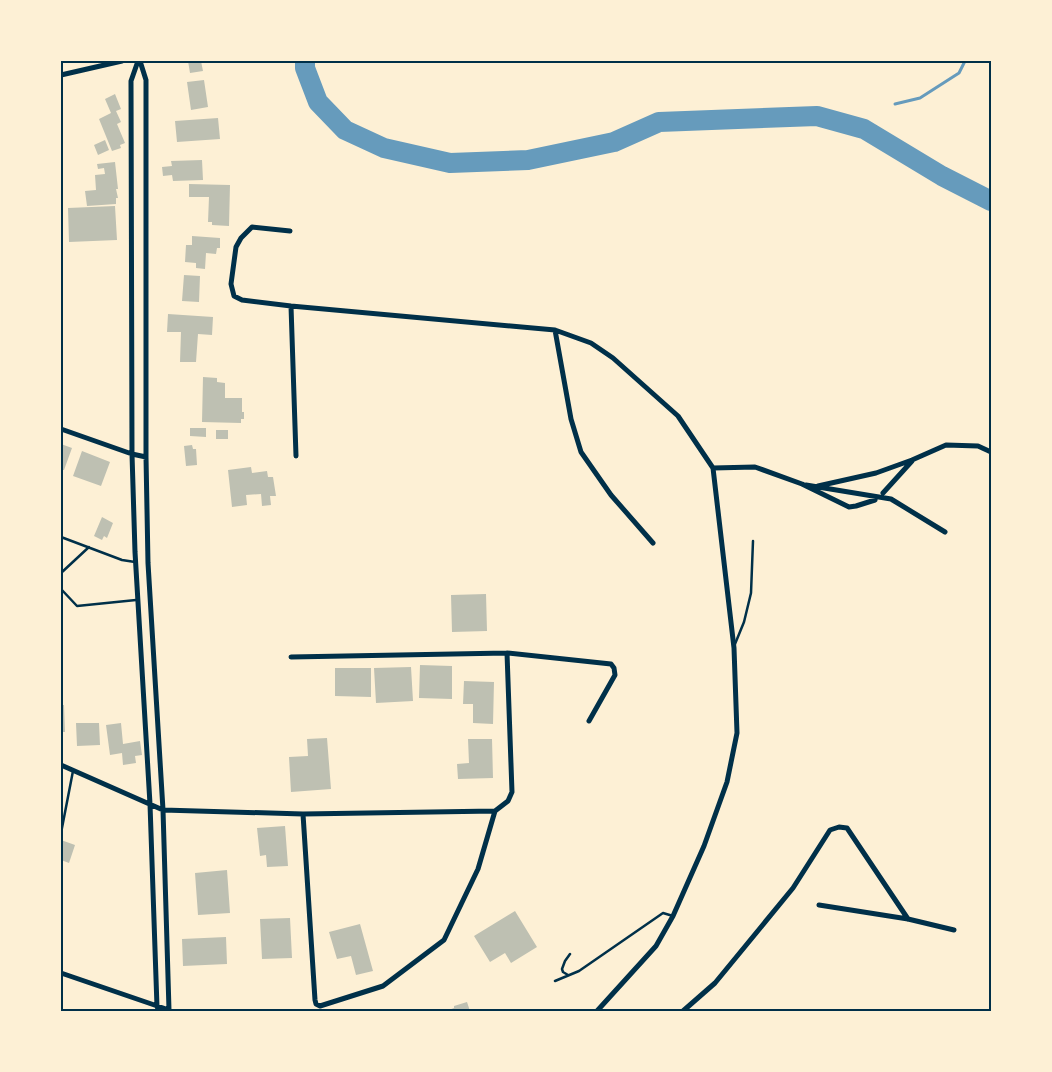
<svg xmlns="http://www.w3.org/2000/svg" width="1052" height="1072" viewBox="0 0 1052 1072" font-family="Roboto,sans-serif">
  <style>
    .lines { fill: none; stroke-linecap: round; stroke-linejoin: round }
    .stream { stroke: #669bbc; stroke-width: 3 }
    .river { stroke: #669bbc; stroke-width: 20 }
    .building { fill: #bec0b2 }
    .service { stroke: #003049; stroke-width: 2.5 }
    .minor { stroke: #003049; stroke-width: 5 }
    .neatline { fill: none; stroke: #003049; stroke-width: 2 }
  </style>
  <rect width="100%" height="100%" fill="#fdf0d5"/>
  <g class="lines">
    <path class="stream" d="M895,104L920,98L959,73L965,61"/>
    <path class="river" d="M305,61V68L318,102L345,130L384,148L450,163L528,160L614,142L659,122L817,116L864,129L942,176L991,201"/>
  </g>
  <path class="building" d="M188,61H201L203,71L190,73Z
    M204,80L208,107L191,110L187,82Z
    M115,94L121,109L116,111L121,122L117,124L125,143L120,145L121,148L112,151L99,119L111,113L105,99Z
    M218,118L220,139L177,142L175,121Z
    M105,140L109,150L98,155L94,145Z
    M202,160L203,180L173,181L172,175L163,176L162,167L172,166L171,161Z
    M115,162L118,189H116L118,198H116V204L87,206L85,191L96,190L95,175L105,174L104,168L98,169L97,164Z
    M189,184L230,185L229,226L212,225V222H208L209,197H189Z
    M115,206L117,240L69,242L68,208Z
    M192,236L220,238V248H217L216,254L206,253L205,269L196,268V263L185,262L186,245H192Z
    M184,275L200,276L199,302L182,301Z
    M168,314L213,317L212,335L198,334L196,362H180L181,332H167Z
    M203,377L217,378V382L225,383V398H242V412H244V419H241V423L202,422Z
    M190,428H206V437L190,436Z
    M216,430H228V439H216Z
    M61,444L72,448L64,470H61Z
    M192,445L193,449H196L197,465L186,466L184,446Z
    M82,451L110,462L101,486L73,476Z
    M251,467L252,473L267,471L268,477H273L276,496H270L271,505L262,506L261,494L246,495L247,505L232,507L228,470Z
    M102,517L113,523L107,538L104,536L102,540L94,536Z
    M486,594L487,631L452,632L451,595Z
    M420,665L452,666V699L419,698Z
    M411,667L413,701L376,703L374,668Z
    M335,668H371V697L335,696Z
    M464,681L494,682L493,724L473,723V704H463Z
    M61,705H64L65,732H61Z
    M76,723H99L100,745L77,746Z
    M121,723L123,744L140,741L142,755L135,756L136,763L123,765L122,753L110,755L106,725Z
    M327,738L331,789L291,792L289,757L308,756L307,739Z
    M468,739H492L493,778L458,779L457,764L469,763Z
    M285,826L288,866L267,867L266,855L260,856L257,828Z
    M61,840L75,845L69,863L61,860Z
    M227,870L230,913L198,915L195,873Z
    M515,911L537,947L511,963L505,953L490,962L474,936Z
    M290,918L292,958L262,959L260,919Z
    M360,924L373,971L356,975L351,956L337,959L329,932Z
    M226,937L227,964L183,966L182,939Z
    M467,1002L470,1011H446L454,1008V1006Z"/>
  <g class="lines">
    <path class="service" d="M61,537L122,560L135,562
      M61,573L89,547
      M61,589L77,606L136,600
      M735,644L744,622L751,593L753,541
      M61,833L73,771
      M568,975L563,972L562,969L565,961L570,954
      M555,981L579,971L663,913L673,916"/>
    <path class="minor" d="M138,61L131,81L132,454L135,552L150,804L157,1007
      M61,75L122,61
      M290,231L252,227L241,238L236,247L231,284L234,296L242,300L291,306L555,330L591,343L613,358L678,416L713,468L734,648L737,733L727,782L704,846L673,916L656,946L597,1011
      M291,306L296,456
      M555,330L571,419L581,452L611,495L653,543
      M61,429L132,454L146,457
      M713,468L755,467L802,484L849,507L856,506L875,500
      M806,485L891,499L945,532
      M818,486L876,473L912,460L946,445L978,446L991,452
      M883,493L912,461
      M507,653L611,664L614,668L615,675L589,721
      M61,765L163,810L303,814L495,811L508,801L512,792L507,653L291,657
      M303,814L315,1000L316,1004L320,1006L383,986L444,940L478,869L495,811
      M819,905L908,919L954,930
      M61,973L169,1010L163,810L148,563L146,457V80L140,61
      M683,1011L715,983L793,888L830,830L839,827L847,828L908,919"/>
  </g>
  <rect width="1052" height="1072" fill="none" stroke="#fdf0d5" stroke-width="125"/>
  <rect x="62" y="62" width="928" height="948" class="neatline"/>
</svg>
